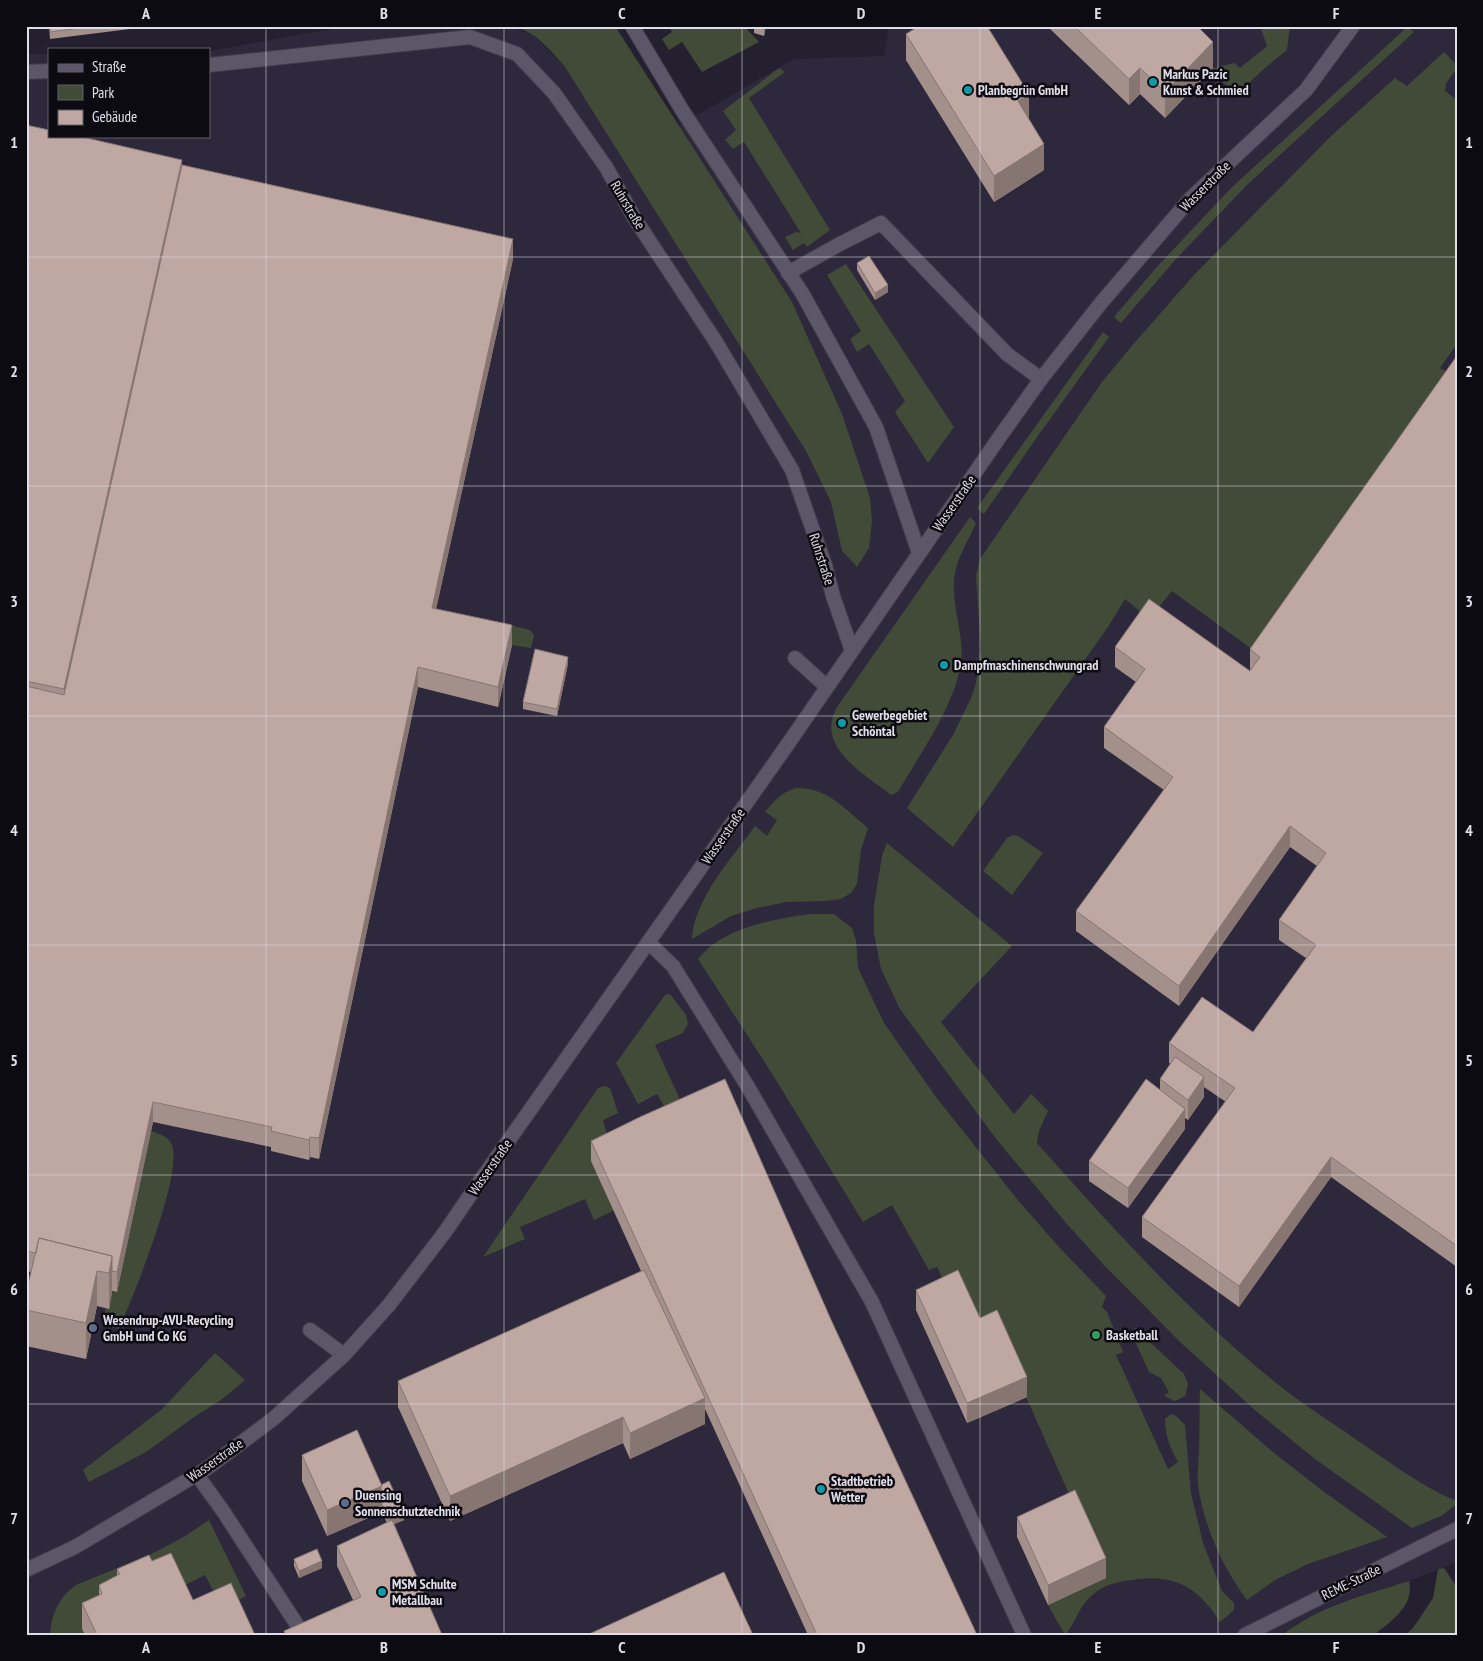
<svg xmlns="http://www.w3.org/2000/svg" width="1483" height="1661" viewBox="0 0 1483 1661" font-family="'PT Sans Narrow',sans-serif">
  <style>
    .built { fill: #2e283c }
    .green { fill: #414b37 }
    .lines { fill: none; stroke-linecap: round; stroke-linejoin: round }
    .service-casing { stroke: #403c49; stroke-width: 16 }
    .minor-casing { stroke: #403c49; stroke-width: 16 }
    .service { stroke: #5b5769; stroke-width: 14 }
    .minor { stroke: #5b5769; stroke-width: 14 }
    .wall { fill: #a4908b }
    .shaded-wall { fill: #867571 }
    .building { fill: #bfa7a2; stroke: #867571 }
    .grid { fill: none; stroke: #e0dee8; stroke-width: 1; stroke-opacity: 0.55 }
    .culture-dot { fill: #0f9aa8; stroke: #0d0b12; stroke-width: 2 }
    .service-dot { fill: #5c6f8a; stroke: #0d0b12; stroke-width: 2 }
    .leisure-dot { fill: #2e9e5b; stroke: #0d0b12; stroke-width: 2 }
    .labels { text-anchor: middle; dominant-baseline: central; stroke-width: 5; stroke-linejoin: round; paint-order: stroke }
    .poi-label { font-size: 14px; font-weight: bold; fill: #e0dee8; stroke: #0d0b12; text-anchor: start }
    .street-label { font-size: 14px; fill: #e0dee8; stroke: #0d0b12 }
    .neatline { fill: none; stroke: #e0dee8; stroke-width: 2 }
    .grid-label { font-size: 16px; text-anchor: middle; font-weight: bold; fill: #e0dee8 }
  </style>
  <rect width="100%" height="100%" fill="#24202f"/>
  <path class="built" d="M349,26H510L535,36L565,67L623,158L794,59L884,56L889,26H1457V1562L1409,1581L1332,1606L1296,1624L1282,1635H26V54H49V136H209V51Z"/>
  <path class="green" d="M516,26H595L596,28L598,26H615L792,302L842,414L870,498L872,521L869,548L857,567L842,551L831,502L806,451L565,67L550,50L535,36Z
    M669,26H744L759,42L702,72L682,42L669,50L662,39L672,32Z
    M1260,26H1290L1287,50L1265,68L1236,95L1211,71L1213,68L1235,63L1240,68L1267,46Z
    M1409,28L1414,32L1247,185L1176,259L1121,323L1114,317L1155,269L1230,189L1405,29Z
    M1444,52L1454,62L1457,68L1446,83L1445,91L1457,100V344L1440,368L1456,377L1260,655L1172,591L1149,619L1125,599L1108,627L953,847L907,808L953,735L971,698L976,683L981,649L976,576L980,559L1102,382L1130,348L1194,275L1330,137L1395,78L1407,86Z
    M779,68L785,72L749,98L830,230L807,247L804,243L793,250L785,237L796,232L801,233L744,142L733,149L725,140L736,130L723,111Z
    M846,264L954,427L928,463L895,412L905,401L869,344L857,352L850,339L861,331L827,275Z
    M1103,332L1109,337L1035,440L984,514L977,508Z
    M970,517L976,523C969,539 958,556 955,573C949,605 967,637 960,669C951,711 920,754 898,792L891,795C865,774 814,747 837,707Z
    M498,622L530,630L534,635L531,648L512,645Z
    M796,788C827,787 845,809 868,828L861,850L857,884L851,893L841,899L827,901L786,902L757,908L731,916L692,939C694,899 732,858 755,826L767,836L777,820L765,812C774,801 781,792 796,788Z
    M1013,835L1018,836L1043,853L1012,895L983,871L1007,838Z
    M887,843L1012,946L941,1022L1014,1114L1031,1094L1048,1111L1039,1131L1037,1143C1114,1230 1197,1322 1289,1393C1310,1409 1333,1423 1354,1438C1387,1460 1420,1486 1457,1501V1504L1441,1516L1412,1528L1315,1459L1256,1411L1179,1341L1103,1264L1066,1223L997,1140L900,1009L881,969L874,933V905L882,856Z
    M810,914H834L852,928L856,940L858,968L884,1023L936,1097L1017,1199L1059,1247L1106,1296L1102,1307L1107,1312L1123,1352L1116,1355L1168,1469L1178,1462C1170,1448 1165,1435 1165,1419L1171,1414L1176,1416L1185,1425L1191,1493L1203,1543L1222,1591L1234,1603V1610L1220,1622C1198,1586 1173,1573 1131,1580C1113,1583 1105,1584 1090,1597C1078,1608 1075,1624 1065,1635L1048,1605L1106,1578L997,1331L980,1338L945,1284L937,1267L929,1270L892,1205L863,1222L771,1072L698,959C724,927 771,920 810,914Z
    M670,994L686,1015L688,1024L683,1033L655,1045L682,1104L667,1111L657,1094L638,1104L616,1063L665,995Z
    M605,1086L610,1088L618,1113L603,1120L611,1151L615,1210L594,1220L585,1199L520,1227L525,1239L483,1257L598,1088Z
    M151,1131C159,1134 169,1136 172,1145C183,1175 133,1297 119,1329L102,1325L106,1308L112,1292H117Z
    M1134,1327L1184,1374L1188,1384L1185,1396L1175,1401L1164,1396L1169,1392L1161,1378L1149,1372L1134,1339Z
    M215,1353L245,1380L221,1400L197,1415L146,1452L89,1482L83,1470L161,1410Z
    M1200,1389L1274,1453L1323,1491L1387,1537L1308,1564L1275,1580L1247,1600C1222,1566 1204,1527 1198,1485C1197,1472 1199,1459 1199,1447C1200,1427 1199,1408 1200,1389Z
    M209,1520L246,1596L222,1608L205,1575L85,1635H50C52,1613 58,1598 76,1585L149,1555L184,1537Z
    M1444,1568L1457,1587V1635H1405L1413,1628L1433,1598L1438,1569Z
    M1409,1581C1415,1606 1391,1621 1374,1635H1282C1319,1606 1365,1595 1409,1581Z"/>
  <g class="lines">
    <defs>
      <path id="service" d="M632,26L682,110L802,293L876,427L919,553
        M788,273L838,245L881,223L1007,354L1041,379
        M795,658L827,687
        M648,942L673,966L748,1087L872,1302L1024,1635
        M310,1330L344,1355
        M197,1475L223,1511L301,1631"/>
      <path id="minor" d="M209,65L470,37L517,54L554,93L606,167L635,219L716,342L792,470L825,565L833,596L852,651
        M26,72L49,71
        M26,1570L75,1547L206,1469L273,1419L344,1355L389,1305L445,1232L473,1191L790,741L1001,435L1041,379L1101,303L1191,198L1306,90L1353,26
        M1245,1635L1457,1529"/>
    </defs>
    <use href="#service" class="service-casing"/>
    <use href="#minor" class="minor-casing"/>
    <use href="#service" class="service"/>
    <use href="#minor" class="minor"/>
  </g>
  <path class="wall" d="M49,26H154L50,39Z
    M754,26H766L764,36L754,33Z
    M1047,26H1197L1213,68L1165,118L1140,94L1129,105Z
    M906,34L1029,120L1044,170L994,202L906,60Z
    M26,125L182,165L513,259L436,609L512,645L498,707L418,687L319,1159L310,1157L309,1160L271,1151V1147L153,1122L117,1292L112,1291L109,1309L97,1306L86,1359L26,1346V1293L31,1272L26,1271Z
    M857,263L888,292L875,300L857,270Z
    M1457,358V1267L1331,1177L1239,1307L1142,1237V1217L1226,1102L1204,1087V1097L1188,1120L1185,1118V1129L1128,1208L1089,1181V1161L1160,1090V1079L1171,1064L1169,1063V1043L1253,1032L1306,958L1279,940V920L1317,866L1290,847L1179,1006L1076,931V911L1164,790L1104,748V727L1136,682L1115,667V647L1250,671V649Z
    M568,664L557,716L523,709V702Z
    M591,1141L832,1322L977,1635H808L705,1409V1424L630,1459L623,1443L450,1521L398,1407V1381L641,1271L591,1161Z
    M916,1290L980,1318L1027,1397L967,1423L916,1310Z
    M302,1455L381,1485L404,1520L394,1524L442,1635H284V1631L353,1600L337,1566V1546L387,1523L382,1512L327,1536L302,1481Z
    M1017,1517L1106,1578L1048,1605L1017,1537Z
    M294,1559L322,1568L299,1578L294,1566Z
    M152,1561L193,1600L255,1635H85L82,1629V1603L99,1595V1585L117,1576V1569Z"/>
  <path class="shaded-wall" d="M764,26H766L764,36Z
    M1213,42V68L1165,118V92Z
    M1140,68V94L1129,105V79Z
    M1029,94V120L1018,101Z
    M1044,144V170L994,202V176Z
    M182,160V185L64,715V689Z
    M513,239V259L432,628V608Z
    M888,285V292L875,300V293Z
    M512,625V645L498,707V687Z
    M568,657V664L557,716V709Z
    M418,667V687L319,1159V1138Z
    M1290,826V847L1179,1006V986Z
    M1204,1077V1097L1188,1120V1100Z
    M153,1102V1122L117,1292V1272Z
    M1185,1109V1129L1128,1208V1188Z
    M310,1137V1157L309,1160V1140Z
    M1331,1157V1177L1239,1307V1286Z
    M112,1256V1292L109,1309V1273Z
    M97,1271V1306L86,1359V1323Z
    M1027,1377V1397L967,1423V1403Z
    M705,1398V1424L630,1459V1433Z
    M623,1417V1443L450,1521V1496Z
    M382,1486V1512L327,1536V1510Z
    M404,1513V1520L388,1527V1520Z
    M1106,1558V1578L1048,1605V1585Z
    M322,1561V1568L299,1578V1571Z"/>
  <path class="building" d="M50,26H95L50,32Z
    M754,26H764V29Z
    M919,26H987L1029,94L1018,101L1044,144L994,176L906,34Z
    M1074,26H1197L1213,42L1165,92L1140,68L1129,79Z
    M26,125L49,130V136H78L182,160L64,689L26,681Z
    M182,165L513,239L432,608L512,625L498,687L418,667L319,1138L310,1137L309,1140L271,1131L272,1127L153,1102L117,1272L112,1271V1256L39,1238L36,1253L26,1251V686L64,695Z
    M869,256L888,285L875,293L857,263Z
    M1456,357L1457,358V1246L1331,1157L1239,1286L1142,1217L1235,1088L1169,1043L1202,997L1253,1032L1316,945L1279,920L1326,853L1290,826L1179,986L1076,911L1173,777L1104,727L1145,669L1115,647L1149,599L1250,671L1260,657L1250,649Z
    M535,649L568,657L557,709L523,702Z
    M1175,1057L1204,1077L1188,1100L1160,1079Z
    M725,1079L832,1322L977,1635H817L591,1141L640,1117Z
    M1146,1079L1185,1109L1128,1188L1089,1161Z
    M39,1238L112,1256L109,1273L97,1271L86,1323L26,1310V1293Z
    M644,1270L705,1398L630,1433L623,1417L450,1496L398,1381Z
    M958,1270L980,1318L997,1310L1027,1377L967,1403L916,1290Z
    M357,1430L382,1486L327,1510L302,1455Z
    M389,1481L404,1513L388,1520L382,1505L381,1485Z
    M1075,1490L1106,1558L1048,1585L1017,1517Z
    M392,1520L442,1635H286L284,1631L361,1597L337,1546Z
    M317,1549L322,1561L299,1571L294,1559Z
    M171,1553L193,1600L231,1583L255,1635H97L82,1603L102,1594L99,1585L120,1574L117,1569L149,1555L152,1561Z
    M724,1572L753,1635H587Z"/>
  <path class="grid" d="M266,26V1635M504,26V1635M742,26V1635M980,26V1635M1218,26V1635M26,257H1457M26,486H1457M26,716H1457M26,945H1457M26,1175H1457M26,1404H1457"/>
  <g class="culture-dot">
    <circle cx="1153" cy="82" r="5"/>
    <circle cx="968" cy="90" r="5"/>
    <circle cx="944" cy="665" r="5"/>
    <circle cx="842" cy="723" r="5"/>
    <circle cx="821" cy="1489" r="5"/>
    <circle cx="382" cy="1592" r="5"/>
  </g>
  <g class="service-dot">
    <circle cx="93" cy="1328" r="5"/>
    <circle cx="345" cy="1503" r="5"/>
  </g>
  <circle class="leisure-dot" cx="1096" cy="1335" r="5"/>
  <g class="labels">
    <g class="poi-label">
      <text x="1163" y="74">Markus Pazic<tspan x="1163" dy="16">Kunst &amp; Schmied</tspan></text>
      <text x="978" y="90">Planbegrün GmbH</text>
      <text x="954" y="665">Dampfmaschinenschwungrad</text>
      <text x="852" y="715">Gewerbegebiet<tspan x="852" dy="16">Schöntal</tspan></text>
      <text x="103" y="1320">Wesendrup-AVU-Recycling<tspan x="103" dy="16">GmbH und Co KG</tspan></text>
      <text x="1106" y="1335">Basketball</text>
      <text x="831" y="1481">Stadtbetrieb<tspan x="831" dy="16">Wetter</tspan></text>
      <text x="355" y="1495">Duensing<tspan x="355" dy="16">Sonnenschutztechnik</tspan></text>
      <text x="392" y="1584">MSM Schulte<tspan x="392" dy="16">Metallbau</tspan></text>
    </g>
    <g class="street-label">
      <text transform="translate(1205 186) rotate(-45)">Wasserstraße</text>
      <text transform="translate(628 205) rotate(59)">Ruhrstraße</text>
      <text transform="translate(954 503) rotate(-55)">Wasserstraße</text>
      <text transform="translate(822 559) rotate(72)">Ruhrstraße</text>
      <text transform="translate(723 836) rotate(-55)">Wasserstraße</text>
      <text transform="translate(490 1167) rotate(-55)">Wasserstraße</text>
      <text transform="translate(215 1460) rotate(-35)">Wasserstraße</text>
      <text transform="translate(1351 1582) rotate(-26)">REME-Straße</text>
    </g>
  </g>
  <rect width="1483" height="1661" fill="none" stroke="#0d0b12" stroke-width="55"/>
  <rect x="48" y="48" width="162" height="90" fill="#0d0b12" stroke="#615f68"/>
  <rect x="58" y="64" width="25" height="8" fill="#5b5769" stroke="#615f68"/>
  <text x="92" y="72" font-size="15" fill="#e0dee8">Straße</text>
  <rect x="58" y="85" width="25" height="15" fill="#414b37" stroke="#615f68"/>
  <text x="92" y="98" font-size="15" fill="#e0dee8">Park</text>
  <rect x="58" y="110" width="25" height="15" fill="#bfa7a2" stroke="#615f68"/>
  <text x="92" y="122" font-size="15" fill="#e0dee8">Gebäude</text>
  <rect x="28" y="28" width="1428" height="1606" class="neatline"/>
  <g class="grid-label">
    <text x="146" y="19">A</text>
    <text x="384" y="19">B</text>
    <text x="622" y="19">C</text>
    <text x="861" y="19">D</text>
    <text x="1098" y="19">E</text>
    <text x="1336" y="19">F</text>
    <text x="14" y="148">1</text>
    <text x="1469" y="148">1</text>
    <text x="14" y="377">2</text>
    <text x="1469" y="377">2</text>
    <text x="14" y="607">3</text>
    <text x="1469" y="607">3</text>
    <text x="14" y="836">4</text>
    <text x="1469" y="836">4</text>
    <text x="14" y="1066">5</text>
    <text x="1469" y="1066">5</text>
    <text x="14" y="1295">6</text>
    <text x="1469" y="1295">6</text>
    <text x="14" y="1524">7</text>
    <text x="1469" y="1524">7</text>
    <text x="146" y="1653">A</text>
    <text x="384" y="1653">B</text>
    <text x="622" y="1653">C</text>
    <text x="861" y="1653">D</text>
    <text x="1098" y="1653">E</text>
    <text x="1336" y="1653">F</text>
  </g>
</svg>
